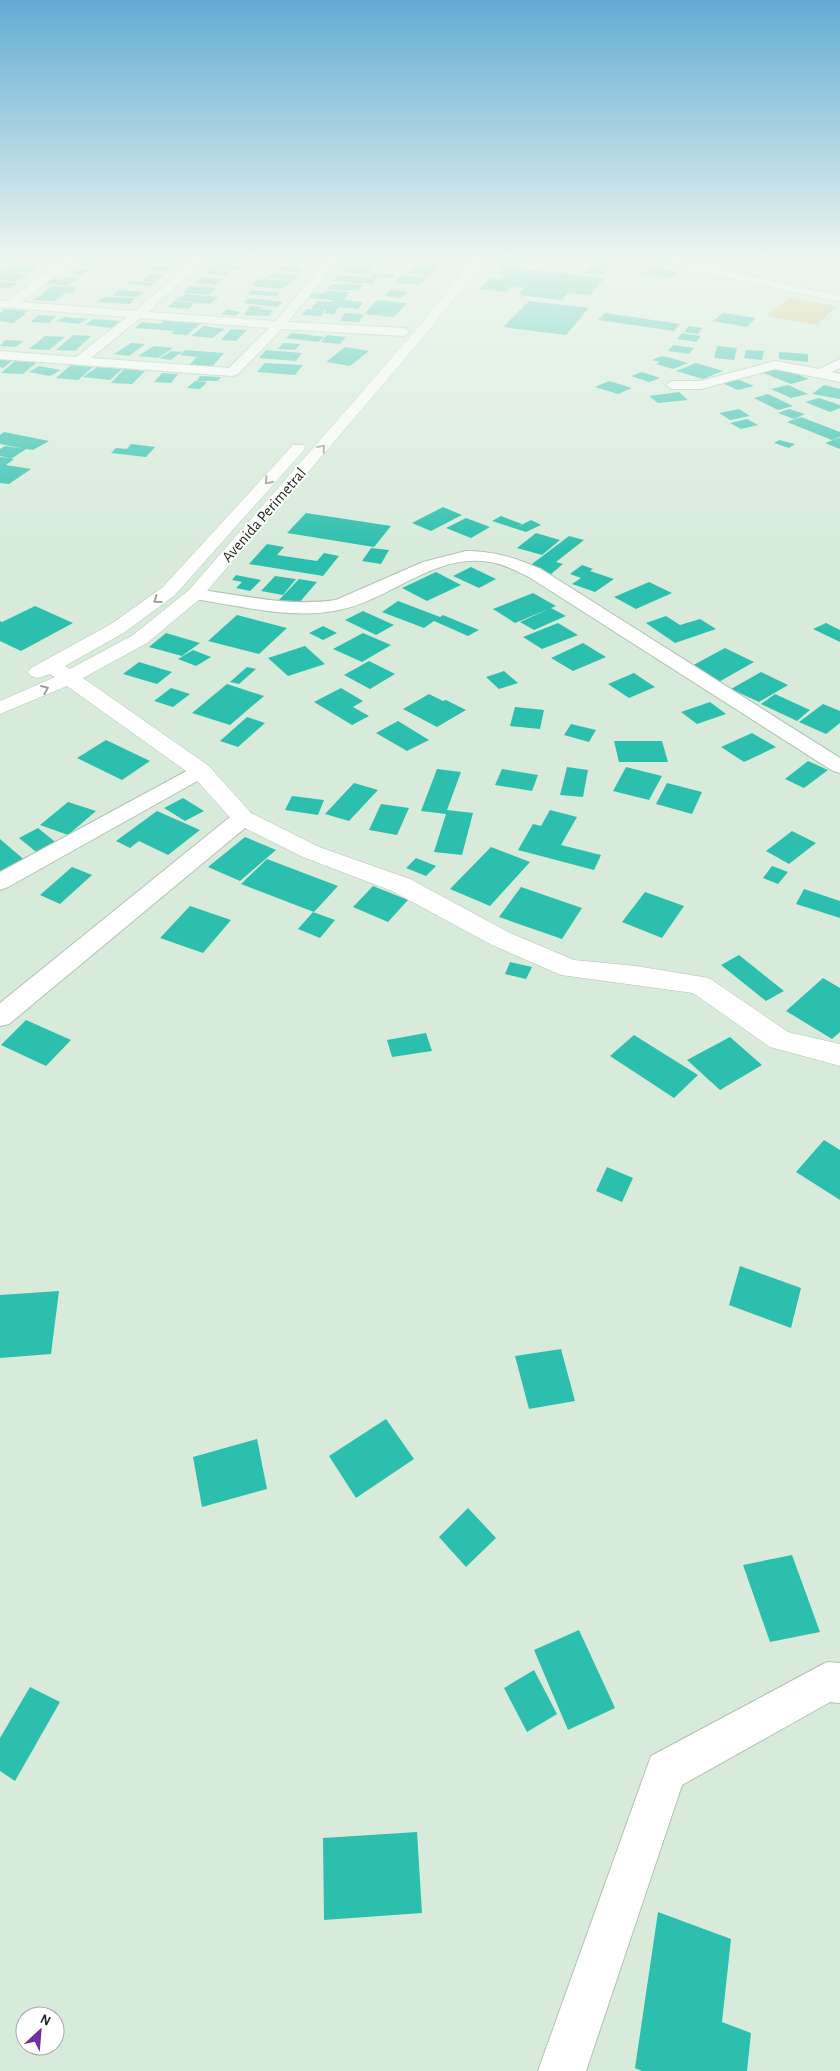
<svg xmlns="http://www.w3.org/2000/svg" width="840" height="2071" viewBox="0 0 840 2071" font-family="'Alegreya Sans',sans-serif">
  <style>
    .green { fill: #dabd7b }
    .building { fill: #2dbfad }
    .lines { fill: none; stroke-linecap: round; stroke-linejoin: round }
    .street-casing { stroke: #b0c3b4; stroke-width: 2 }
    .secondary-casing { stroke: #b0c3b4; stroke-width: 1 }
    .street { fill: #fff; fill-rule: evenodd }
    .secondary { fill: #fff; fill-rule: evenodd }
    .oneway { stroke: #9c9f9c }
    .labels { text-anchor: middle; dominant-baseline: central; stroke-width: 4; stroke-linejoin: round; paint-order: stroke }
    .far-street-label { font-size: 16px; fill: #232a24; stroke: #fff }
  </style>
  <rect width="100%" height="100%" fill="#d8ebdb"/>
  <path class="green" d="M789,298L837,306L816,325L766,316Z"/>
  <path class="building" d="M86,261H98L108,262L100,267L79,266Z
    M211,261H247L240,269L204,267Z
    M352,261H377L387,262L381,267L363,265L360,267L372,268L368,274L341,272Z
    M492,261H513L508,267L488,265Z
    M568,261H615L603,275L585,273L592,265Z
    M15,263L40,265L29,273L3,272Z
    M428,264L441,266L426,276L406,273L416,266L424,267Z
    M155,265L173,267L164,272L146,270Z
    M281,266L302,267L298,272L277,271Z
    M504,267L605,278L590,295L567,293L562,300L518,295L524,288L511,287L506,292L479,289L491,278L501,279L505,275L497,274Z
    M651,267L679,272L670,278L641,274Z
    M76,269L89,270L82,275L69,274Z
    M210,269L232,270L227,275L205,274Z
    M6,272L28,276L14,282L0,280V275Z
    M275,273L301,276L293,281L267,277Z
    M374,273L395,275L391,278L371,277Z
    M151,274L164,275L154,282L141,281Z
    M339,275L377,278L372,284L333,281Z
    M403,275L427,278L418,285L394,282Z
    M66,277L80,278L67,286L46,283L53,279L61,280Z
    M203,277L224,279L216,285L195,282Z
    M259,279L291,281L284,289L252,286Z
    M131,281L153,283L149,286L127,284Z
    M0,282L17,283L8,289L0,288Z
    M331,284H345L363,285L358,291L327,289Z
    M53,286L78,287L72,293L52,292L65,293L55,301L34,300Z
    M190,286L216,288L209,295L183,293Z
    M118,290L143,292L137,297L113,296Z
    M252,290L280,292L276,296L248,294Z
    M391,290L408,292L401,298L384,296Z
    M327,291L350,292L343,300L363,302L358,309L339,307L334,314L324,313L327,310L311,309L317,301L332,302L334,300L308,298L311,293L323,294Z
    M185,294L219,297L209,304L175,300Z
    M104,297L135,298L130,304L98,302Z
    M249,298L283,302L277,307L244,303Z
    M377,300L407,303L394,317L364,314Z
    M175,301L195,303L188,309L167,307Z
    M529,301L589,308L566,335L503,327Z
    M250,306L261,307L259,309L273,310L269,316L244,315Z
    M5,309L27,311L23,314H26L13,323L0,321V313Z
    M306,309L325,310L321,316L302,315Z
    M227,310L241,312L235,316L221,314Z
    M345,313L364,314L359,322L340,321Z
    M605,313L680,324L674,331L598,320Z
    M723,313L756,318L747,327L713,321Z
    M38,315L56,316L49,323L31,322Z
    M64,317L87,319L79,324L56,321Z
    M94,319L120,321L111,328L85,325Z
    M165,320L201,323L187,335L171,334L174,331L135,328L142,322L160,324Z
    M204,326L225,329L212,338L191,336Z
    M689,326L702,328L698,334L684,332Z
    M231,329L247,330L236,341L221,340Z
    M292,333L325,337L318,342L286,338Z
    M682,333L701,336L696,342L677,339Z
    M73,335L91,336L75,351L56,350Z
    M327,335L346,337L340,344L321,342Z
    M45,336L65,337L49,350L29,349Z
    M5,340L23,341L16,347L0,346Z
    M131,343L145,344L129,356L114,354Z
    M283,343L300,344L295,350L278,349Z
    M673,345L694,348L689,354L668,351Z
    M154,346L173,348L158,358L138,356Z
    M717,346L737,348L734,360L714,358Z
    M345,347L369,351L350,366L326,362Z
    M185,350L224,353L212,367L189,365L197,357L180,355Z
    M266,350L302,353L296,361L259,358Z
    M746,350L764,351L762,360L744,358Z
    M172,351L182,352L170,360L160,358Z
    M779,352L808,354V362L779,359Z
    M662,356L671,358L688,363L673,369L656,364L660,362L652,360Z
    M0,359L13,360L3,368L0,367Z
    M15,361L37,362L23,374L1,373Z
    M265,363L303,365L295,375L257,372Z
    M696,363L723,371L703,379L676,371Z
    M71,365L93,367L78,380L56,378Z
    M39,366L61,370L50,376L29,372Z
    M777,366L809,379L791,384L759,371Z
    M97,367L122,369L110,380L83,377Z
    M124,369L145,371L132,384L111,383Z
    M642,372L660,378L649,382L631,376Z
    M162,373L178,374L171,383L154,382Z
    M200,376L221,377L218,381H197Z
    M737,379L754,386L738,390L722,383Z
    M195,381H197L207,382L200,389L187,388Z
    M609,381L632,388L618,394L595,387Z
    M788,385L808,394L791,398L771,389Z
    M824,385L840,389V399L812,394Z
    M679,392L688,400L658,403L649,396Z
    M768,394L793,406L778,410L754,398Z
    M819,398L840,405V408L830,412L805,402Z
    M739,409L750,416L730,420L719,413Z
    M789,409L805,414L794,419L778,413Z
    M801,417L840,432V437L832,440L787,422Z
    M747,419L758,425L741,429L730,423Z
    M4,432L49,441L33,450L26,449L11,459H14L6,465L31,469L9,484L0,483V457L9,458L0,456V449L5,446L24,449L0,444V435Z
    M840,438V449L825,443L836,439Z
    M779,440L795,444L789,448L774,443Z
    M131,444L155,447L146,457L111,453L116,448L127,449Z
    M443,507L462,515L431,531L412,523Z
    M306,513L391,526L374,547L287,533Z
    M501,516L522,524L517,527L531,520L541,525L526,532L492,521Z
    M466,518L490,527L471,538L446,528Z
    M536,533L560,540L542,555L517,548Z
    M569,536L584,540L556,562L563,564L551,574L528,567Z
    M267,544L284,547L277,555L317,561L324,553L339,556L323,576L249,564Z
    M371,548L389,550L381,564L362,561Z
    M582,565L593,569L590,571L614,579L595,592L572,584L581,578L570,574Z
    M471,567L496,579L479,588L453,576Z
    M436,572L461,585L427,601L402,588Z
    M236,575L261,580L250,591L236,588L242,582L232,580Z
    M275,576L296,579L283,595L261,591Z
    M299,579L317,582L298,604L279,600Z
    M649,582L672,593L636,609L614,597Z
    M533,593L556,606L515,623L493,609Z
    M398,601L440,617L443,615L479,630L468,636L434,621L424,628L382,612Z
    M35,606L73,623L21,651L0,641V621L2,622Z
    M551,608L566,616L534,630L520,622Z
    M363,611L394,625L376,635L345,620Z
    M237,615L287,628L259,654L208,641Z
    M666,616L680,625L700,619L716,629L675,643L646,623Z
    M558,623L578,635L542,649L523,637Z
    M826,623L840,630V642L813,629Z
    M323,626L337,633L323,640L309,633Z
    M166,633L200,643L182,656L149,647Z
    M363,633L391,645L362,662L333,649Z
    M583,643L606,657L573,671L551,658Z
    M305,646L325,664L288,676L268,658Z
    M725,648L754,662L717,683L688,668Z
    M193,650L211,657L196,666L178,659Z
    M369,661L395,674L370,689L344,675Z
    M139,662L172,672L157,684L123,674Z
    M247,667L256,669L239,684L230,682Z
    M504,671L518,683L499,689L486,677Z
    M761,672L788,685L759,702L731,689Z
    M634,673L655,687L629,698L608,684Z
    M227,684L264,696L230,725L192,713Z
    M171,688L190,694L173,707L154,701Z
    M341,688L363,701L353,707L369,716L352,725L314,702Z
    M429,694L443,701L446,700L466,710L437,727L403,709Z
    M775,694L810,710L797,721L761,704Z
    M710,702L726,714L697,724L681,712Z
    M823,704L840,711V723L826,734L799,722Z
    M515,707L544,710L540,729L510,726Z
    M247,717L265,723L238,747L220,741Z
    M398,721L429,740L407,751L376,733Z
    M571,724L596,730L589,742L564,735Z
    M752,733L776,747L744,762L721,747Z
    M106,740L150,761L122,780L77,758Z
    M614,741H662L668,762H619Z
    M808,761L828,770L804,788L785,779Z
    M567,767L588,770L583,797L560,795Z
    M626,767L662,776L649,800L613,791Z
    M437,769L461,772L447,810L473,813L462,855L434,852L446,814L421,811Z
    M502,769L538,775L532,791L495,785Z
    M354,783L378,790L349,821L325,814Z
    M667,783L702,792L692,814L656,804Z
    M292,796L324,800L318,815L285,810Z
    M183,798L204,811L185,821L164,808Z
    M68,802L96,811L68,835L40,825Z
    M381,804L409,808L397,835L369,830Z
    M550,810L577,817L561,845L601,855L594,870L518,850L533,824L541,826Z
    M157,811L200,830L168,855L139,841L130,848L116,841Z
    M38,828L59,845L40,855L19,838Z
    M792,831L816,843L789,864L766,851Z
    M245,837L276,850L240,881L208,867Z
    M0,839L28,863L0,878Z
    M491,847L530,862L490,906L450,889Z
    M416,858L436,866L426,876L406,868Z
    M267,859L338,886L314,912L241,884Z
    M772,866L788,872L778,884L763,878Z
    M72,867L92,875L60,904L40,895Z
    M373,886L408,900L388,922L353,907Z
    M521,887L582,908L562,939L499,917Z
    M804,889L840,901V918L796,904Z
    M645,892L684,906L662,938L622,922Z
    M190,906L231,920L203,953L160,938Z
    M313,912L335,920L320,938L298,929Z
    M739,955L784,991L766,1001L721,965Z
    M510,962L532,967L526,979L505,974Z
    M823,978L840,988V1032L832,1039L786,1011Z
    M26,1020L71,1040L46,1066L1,1045Z
    M426,1033L432,1051L392,1057L387,1040Z
    M634,1035L698,1075L674,1098L610,1056Z
    M730,1037L762,1065L720,1090L687,1060Z
    M824,1140L840,1150V1200L796,1172Z
    M607,1167L633,1178L622,1202L596,1191Z
    M740,1266L801,1288L791,1328L729,1305Z
    M59,1291L51,1354L0,1358V1295Z
    M561,1349L575,1401L529,1409L515,1356Z
    M386,1419L414,1459L356,1498L329,1456Z
    M257,1439L267,1489L202,1507L193,1457Z
    M468,1508L496,1538L466,1567L439,1537Z
    M792,1555L820,1632L770,1642L743,1565Z
    M579,1630L615,1708L568,1730L534,1650Z
    M534,1670L557,1714L527,1732L504,1688Z
    M30,1687L60,1702L15,1781L0,1771V1738Z
    M417,1832L422,1913L324,1920L323,1838Z
    M658,1912L731,1939L722,2022L751,2033L747,2071H642L635,2068Z"/>
  <g class="lines">
    <defs>
      <path id="street" d="M62,261H74L21,302L135,311L193,261H204L148,312L276,321L326,261H337L288,322L404,328L410,332L404,336L282,329L237,375L232,376L0,359V351L76,357L127,317L0,307V301H8ZM140,318L269,328L229,368L91,358Z
        M662,261H681L840,296V302L667,264Z
        M840,359V368L832,372L840,374V382L775,369L701,389H672L666,385L672,381H700L775,361L819,369Z
        M466,551C494,551 516,558 541,569L840,758V773L833,771L529,577C516,571 504,564 490,562C435,552 390,600 339,610C292,620 241,606 195,599L189,598L186,594L189,590L195,589C241,595 289,607 336,600L423,562Z
        M201,765L208,767L211,771L208,775L8,887L0,890V872L194,767Z
        M243,811L251,813L254,818L251,823L9,1024L0,1026V1003L235,813Z
        M827,1662L840,1663V1703L830,1702L682,1785L586,2071H538L651,1756Z"/>
      <path id="secondary" d="M472,261H483L425,335L201,598L147,643L83,678L209,766L251,813L319,847L410,879L510,933L574,960L636,966L709,978L788,1032L840,1044V1066L770,1047L693,993L561,975L492,945L392,891L303,857L235,823L193,776L67,686L0,714V701L55,677L50,674L38,678L31,676L28,672L31,668L111,624L163,587L293,445H303L305,448L303,451L175,595L125,632L65,666L70,669L133,635L189,590L417,329Z"/>
    </defs>
    <use href="#street" class="street-casing"/>
    <use href="#secondary" class="secondary-casing"/>
    <use href="#street" class="street"/>
    <use href="#secondary" class="secondary"/>
  </g>
  <defs><path id="oneway-chevron" d="M-2-3.5L2.5 0L-2 3.5" fill="none" stroke-width="1.6" stroke-linecap="round" stroke-linejoin="round" transform="scale(1.25)"/></defs>
  <g class="oneway">
    <use href="#oneway-chevron" transform="translate(322 448) rotate(-50)"/>
    <use href="#oneway-chevron" transform="translate(268 481) rotate(132)"/>
    <use href="#oneway-chevron" transform="translate(157 600) rotate(144)"/>
    <use href="#oneway-chevron" transform="translate(45 689) rotate(-23)"/>
  </g>
  <linearGradient id="sky" x2="0" y2="1"><stop stop-color="#63acd4"/><stop offset="0.47" stop-color="#edf6ef"/><stop offset="1" stop-color="#edf6ef" stop-opacity="0"/></linearGradient>
  <rect width="840" height="551" fill="url(#sky)"/>
  <g class="labels">
    <g class="far-street-label">
      <text transform="translate(264 515) rotate(-49)">Avenida Perimetral</text>
    </g>
  </g>
  <g transform="translate(40 2031) rotate(26)"><circle r="24" fill="#ffffff" stroke="#a7aaa7"/>
  <path d="M0-4L9 19L0 12L-9 19Z" fill="#772c9f"/>
  <text y="-8" font-size="14" font-weight="bold" text-anchor="middle" fill="#232a24">N</text>
  </g>
</svg>
